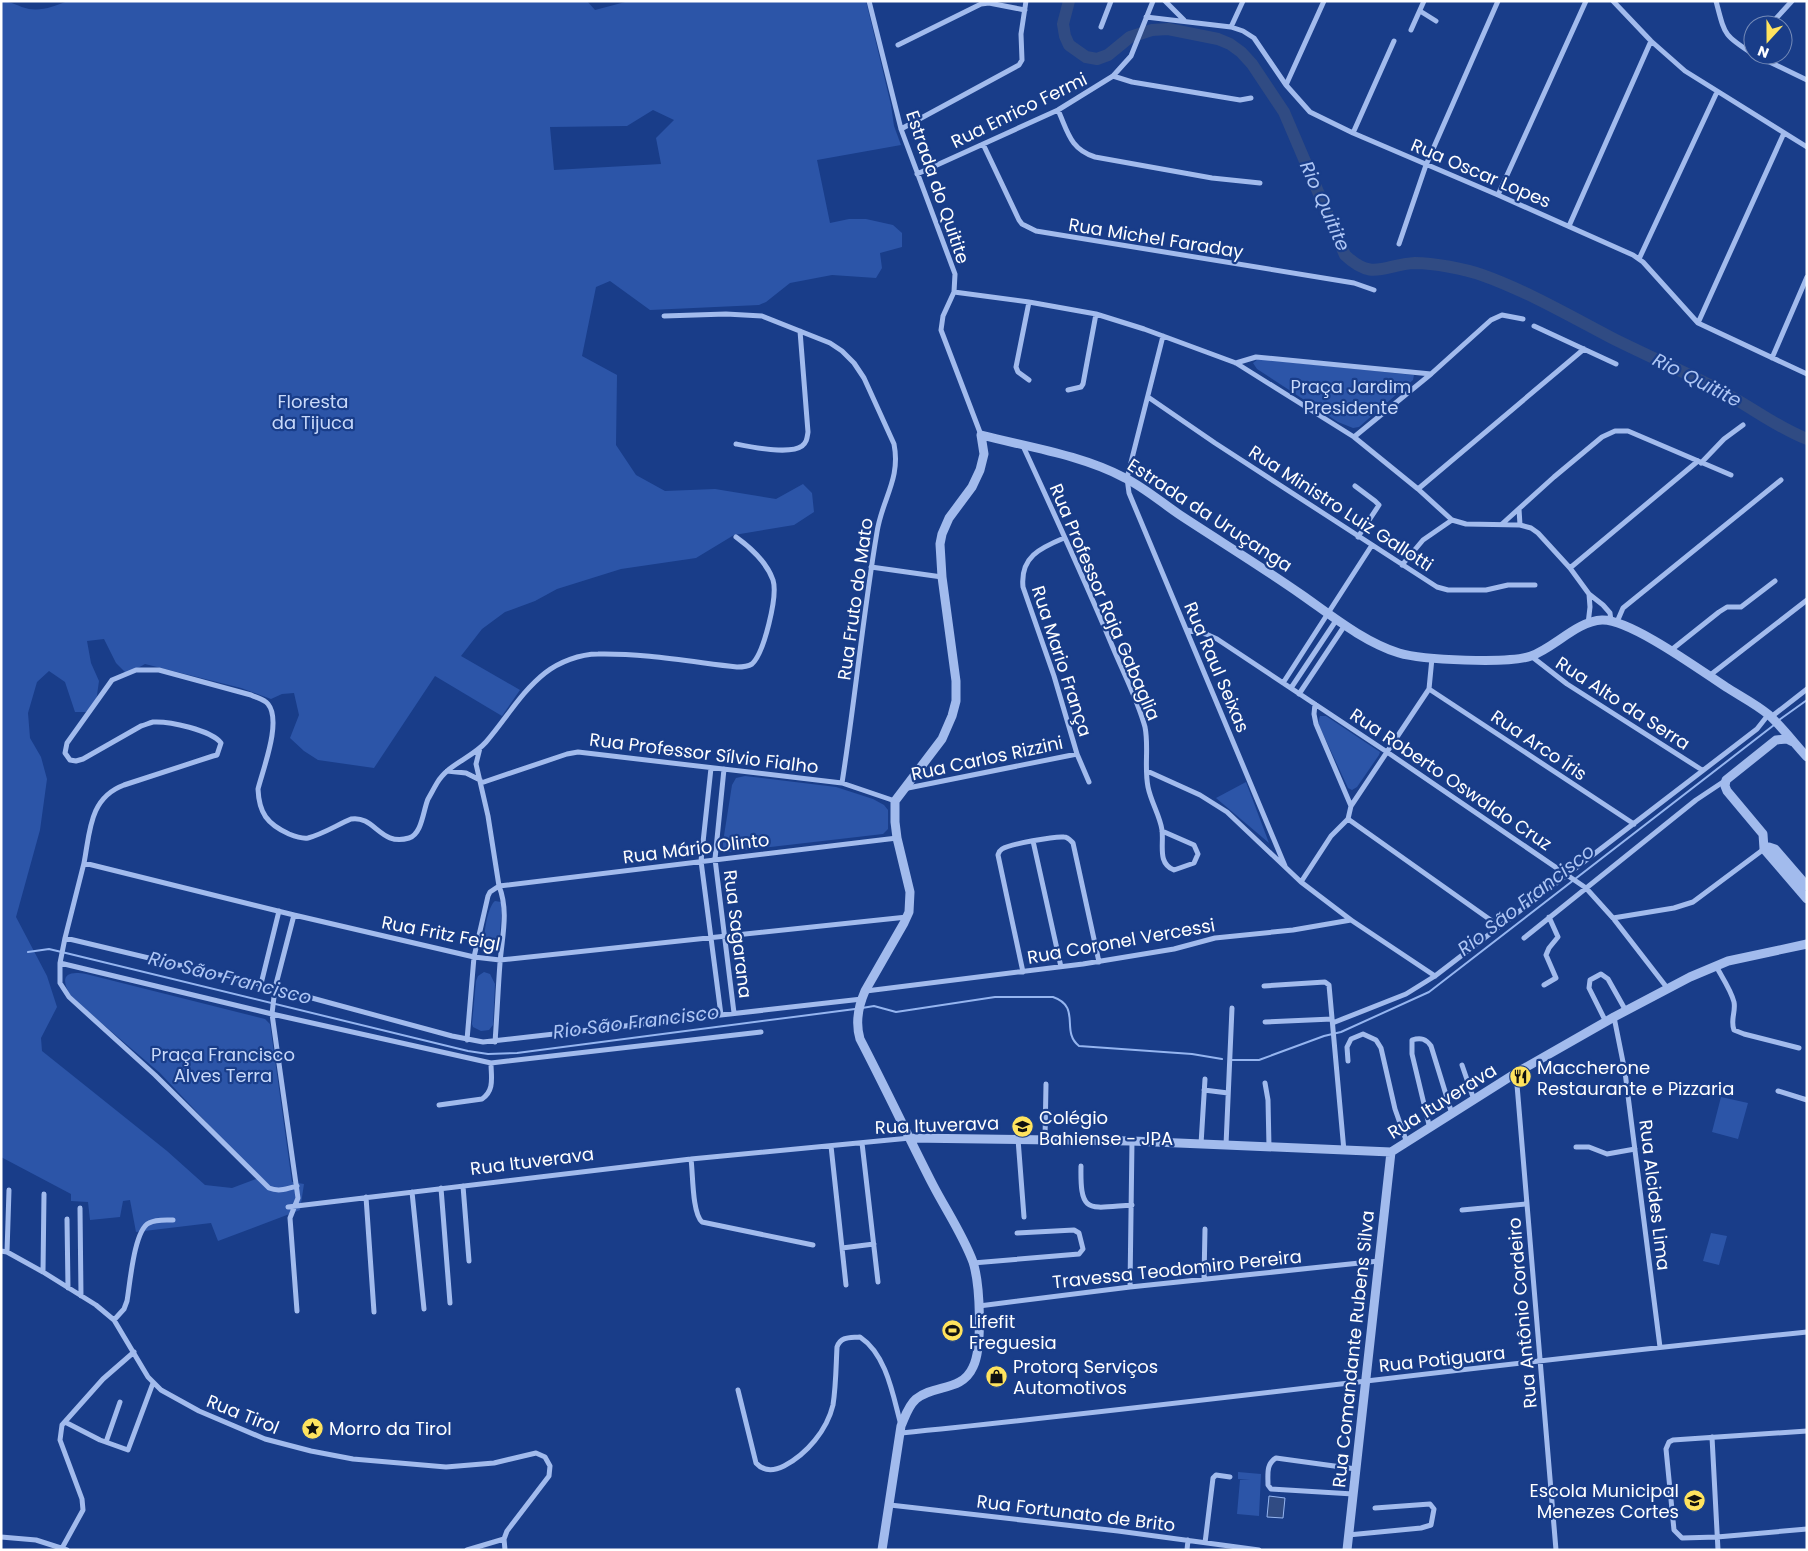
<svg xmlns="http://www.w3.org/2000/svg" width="1808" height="1551" viewBox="0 0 1808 1551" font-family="Poppins,sans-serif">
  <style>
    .green { fill: #2c55a8; fill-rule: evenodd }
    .water { fill: #304b83; stroke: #95b5f0 }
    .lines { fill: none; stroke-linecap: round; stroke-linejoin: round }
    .stream { stroke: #95b5f0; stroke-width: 2 }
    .river { stroke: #304b83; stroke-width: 12 }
    .minor { stroke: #a2bbed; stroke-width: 5 }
    .tertiary { stroke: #a2bbed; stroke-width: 9 }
    .labels { text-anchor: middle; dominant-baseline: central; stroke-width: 4.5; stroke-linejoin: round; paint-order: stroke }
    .street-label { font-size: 18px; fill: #fff; stroke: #193d89 }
    .park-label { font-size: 18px; fill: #c8d9fa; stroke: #193d89 }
    .poi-label { font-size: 18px; fill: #fff; stroke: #193d89; text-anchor: start }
    .water-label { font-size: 19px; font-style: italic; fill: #aec6f5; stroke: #193d89 }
  </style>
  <rect width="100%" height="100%" fill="#193d89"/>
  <path class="green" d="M1,1C11,1 19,7 29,9C43,11 55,6 68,1H587L595,10L629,1H866L891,105L894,126L901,145L817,160L830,223L849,219H866L893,225L902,233V247L880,253L882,268L876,278L832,275L790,283L766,302L759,305L650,310L610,281L596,287L582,356L617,375L616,445L636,475L665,491L715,489L776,499L803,484L812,493L814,512L794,525L734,535L696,558L621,569L557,589L535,601L505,612L482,629L461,656L520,690L502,716L435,676L374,768L318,760L304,751L290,738L299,715L294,693L282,694L271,699L241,688L145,664L127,674L116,663L104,639L87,641L91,663L99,681L96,702L86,712H75L65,682L49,671L37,682L28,713L30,738L41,757L47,779L40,830L16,917L47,976L57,1007L41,1038L42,1051L167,1151L205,1185L232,1188L259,1178L160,1073L71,997C60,978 64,970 86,974L265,1019L270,1024L292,1182L304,1184L300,1210L218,1241L211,1223L136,1232L130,1200L123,1201L120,1217L90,1220L88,1202L71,1201V1194L1,1157ZM653,110L674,120L656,138L661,164L554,170L550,127L627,126Z
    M1258,359L1414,375L1413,380L1359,427L1353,428L1338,422L1257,369L1253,363Z
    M1320,716H1326L1380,752L1379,755L1357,787L1352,790L1348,788L1318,723Z
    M745,776L836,787L873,799L884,805L888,810V829L883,834L728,852L723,847V842L732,785L736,778Z
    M1246,782L1269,843L1216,798Z
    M495,901L501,902L502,905L499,945L496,951L489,954L485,951C482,941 487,907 495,901Z
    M484,972L490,974L495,984L493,1025L489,1030L481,1031L473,1027L472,1024L476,981L478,976Z
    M1721,1097L1748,1103L1738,1139L1712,1132Z
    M1711,1233L1727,1236L1719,1265L1703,1261Z
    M1238,1472L1261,1474L1259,1516L1237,1514L1240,1480H1250L1238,1479Z"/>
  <path class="water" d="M1269,1496L1285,1498L1283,1518L1267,1517Z"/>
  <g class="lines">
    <path class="stream" d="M1779,720L1807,700
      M28,952L49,949L70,954L468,1051L488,1054L517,1053L855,1009
      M862,1008L874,1006L896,1012L995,997H1053C1082,1007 1060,1031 1079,1046L1192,1054L1222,1059
      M1231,1060H1259L1324,1036L1341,1032L1429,992L1774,725"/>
    <path class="river" d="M1069,1L1063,24L1065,36L1069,45L1086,57L1097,59L1108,55L1130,37L1152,30L1168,29L1218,39L1230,44L1241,52L1252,64L1284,112L1345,255C1373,282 1385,264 1415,263C1434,263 1465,269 1482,275C1527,291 1570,316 1612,338C1648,356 1685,372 1721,391C1750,406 1776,427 1807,439"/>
    <path class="minor" d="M869,1L901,129L955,274L954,292L943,316L941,330L981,435
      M1165,1L1184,20
      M1613,1L1651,41L1685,71L1807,147
      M1716,1C1725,35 1723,35 1753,54
      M1420,11L1436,21
      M1146,17L1231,27L1243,31L1254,38L1286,85L1310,112L1353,133L1498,195L1633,255L1643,262L1698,323L1807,374
      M1770,25L1792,1
      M1101,27L1111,1
      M1231,27L1243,1
      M1411,30L1424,1
      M898,45L981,4L989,3L1025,10
      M1755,55L1807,80
      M1113,76L1131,56L1153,1
      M1286,85L1324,1
      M1058,110C1068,132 1070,149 1095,157L1212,178L1260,183
      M901,129L1019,65L1022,60L1021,34L1026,1
      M1353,133L1394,41
      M983,144L1019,220L1022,224L1036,231L1354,283L1374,290
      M917,174L1058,110L1113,76L1132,82L1240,100L1251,98
      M1498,195L1586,1
      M1569,226L1651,41
      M1399,244L1426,165L1498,1
      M1639,259L1717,92
      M954,292L1029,302L1096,314L1144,329L1236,363L1354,437L1418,489L1452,520L1466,524L1520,525L1531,528L1538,533L1570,568L1589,594L1603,605L1610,613L1611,621
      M1029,302L1016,367L1018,372L1029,380
      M664,316L726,314L762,316L830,343L842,351L854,363L864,378L894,444C901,479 882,499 877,532C863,615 855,700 842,783
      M1698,323L1784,133
      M1534,326L1616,364
      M1163,336L1127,478L1129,493L1285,866
      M1772,358L1807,277
      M1236,363L1256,357L1431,374
      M1068,390L1081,387L1083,384L1096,314
      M1148,397L1215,443L1437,587L1448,590H1486L1508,585H1535
      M1354,437L1431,374L1491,320L1502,315L1523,319
      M736,444C751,447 790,455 802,446C807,442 807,438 808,432L800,331
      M1023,446C1053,511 1083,576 1111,643C1122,670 1137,698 1145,727C1149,747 1144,767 1148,787C1151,802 1160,816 1162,830C1164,845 1157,863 1174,870L1194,863L1198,854L1194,845L1162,831
      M1701,463L1724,439L1743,425
      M1355,486L1375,501L1379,505L1358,537
      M1418,489L1584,349
      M1519,509L1520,525
      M1502,524L1554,477L1602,437L1615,431H1628L1731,475
      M1064,538C1040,548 1020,557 1023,587L1054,676L1077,754L1089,782
      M1402,565L1423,540L1452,520
      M871,567L942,577
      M1570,568L1698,461
      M1617,622L1623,608L1781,480
      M1588,624L1590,607L1589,594
      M1187,630L1206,634L1217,639L1387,752L1586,888L1613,918L1668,989
      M1670,651L1719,612L1727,607H1741L1775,581
      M1531,656L1567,684L1702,770
      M1709,676L1807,600
      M1283,683L1372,545
      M1291,688L1337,619
      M1429,689L1634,824
      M1299,694L1345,625
      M1315,704L1314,714L1316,724L1351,806
      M1771,717L1807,689
      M480,748L476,764L488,816L499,886C509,911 502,937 500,963C498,989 497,1016 495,1042
      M711,768L701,861L721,1015
      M724,769L715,859L734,1013
      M447,771L466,773L480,780
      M1147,771L1200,795L1227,812L1301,882L1351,920L1435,976
      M481,783L567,754L578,752L842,783L895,801
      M903,789L1077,754
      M1348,819L1499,926
      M1033,841L1061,967
      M84,863C90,832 89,798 124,785L213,756L217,755L221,743C211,730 169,721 153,722C149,723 145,725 141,726L83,759L76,761L70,760L65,753L67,743L112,680L136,670H159L251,695C257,698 264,699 268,704C282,721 263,769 258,789C259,813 267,824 289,834C294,836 302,839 308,838C323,834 337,825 351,819C375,815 380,847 409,838C422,834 423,811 428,799C431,794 434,788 437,783C448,764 472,758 486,742C506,719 521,692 545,673C559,662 580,654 598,654C642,653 693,662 737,667C743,667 747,667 752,664C764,653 778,596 773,580C767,563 750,547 736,537
      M1301,882L1331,836L1348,819L1351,806L1429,689L1432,658
      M294,915L275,988L272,1014L298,1198L290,1218L297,1311
      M1613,918L1674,908L1693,902L1764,849
      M65,938L84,863L294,915L474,957L500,960L907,917
      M1524,938L1696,800L1726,780
      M60,963V983L69,997L155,1075L269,1188C279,1192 286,1189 297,1186
      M1716,966C1722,977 1731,990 1734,1002C1736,1012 1730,1020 1734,1030L1744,1034L1799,1048
      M1023,972L998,855C999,852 999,851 1002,849C1010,844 1055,836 1064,837C1068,837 1070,840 1073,843L1099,962
      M261,984L279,911
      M1544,985L1556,978L1546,955L1549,948L1558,937L1549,917
      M1264,986L1325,982L1329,985L1344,1151
      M866,991L1083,964L1174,949L1215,938L1293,930L1351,920
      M1614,1017L1625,1072L1660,1347
      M1265,1022L1332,1019
      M1335,1022L1406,994L1435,976L1757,729L1768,715
      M1606,1022L1589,988L1590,980L1601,974L1608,979L1626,1011
      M761,1032L491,1063L272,1014L60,963L65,938L275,988L452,1036L483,1042L862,999
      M467,1040L474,957L488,896L490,892L499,886L897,838
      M1348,1061L1347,1047L1351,1039L1363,1034L1376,1040L1381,1048L1395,1109L1407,1143
      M1462,1065L1474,1100
      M1516,1073L1556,1550
      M1265,1083L1268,1100L1269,1147
      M1204,1090L1228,1093
      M1778,1091L1807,1100
      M439,1105L482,1099C495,1090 491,1077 491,1063
      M1430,1129L1412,1054V1040C1421,1037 1426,1039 1431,1046L1452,1114
      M1018,1139L1024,1217
      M1045,1139L1046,1084
      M862,1143L878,1282
      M1201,1144L1205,1079
      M1226,1145L1232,1008
      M831,1146L846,1285
      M1576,1147H1589L1607,1154L1635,1149
      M691,1159C693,1173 692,1213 702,1222L813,1245
      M1081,1166C1080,1215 1088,1208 1132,1205
      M463,1186L469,1261
      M441,1188L450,1303
      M412,1192L424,1309
      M366,1197L374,1312
      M288,1207L691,1159L910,1138
      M80,1208L81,1296
      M1462,1210L1527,1204
      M67,1219L68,1288
      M842,1248L874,1244
      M1,1251L7,1252L43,1272L96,1305L114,1320L148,1377L161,1390L199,1411L265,1439L311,1451L353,1459L446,1467L494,1463L536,1453L545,1457L550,1466L549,1476L507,1531L504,1539L505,1550
      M7,1252L9,1190
      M973,1263L1079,1254L1083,1249L1079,1233L1074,1230L1017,1233
      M43,1272L44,1194
      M1204,1279L1205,1229
      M1130,1287L1132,1141
      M979,1306L1130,1287L1379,1261
      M114,1320L124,1309L127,1301C130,1284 134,1230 149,1223C156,1219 166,1220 173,1220
      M738,1390L756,1463C764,1472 774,1471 784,1466C807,1454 827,1430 833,1405C836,1386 836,1366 837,1347C841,1336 850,1338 860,1337C887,1355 893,1396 901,1425
      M65,1422L100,1440L128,1450L153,1383
      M1807,1431L1673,1440L1669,1442L1666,1449L1674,1530L1682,1538L1717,1537L1807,1529
      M901,1433C1203,1403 1504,1362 1807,1332
      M1712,1437L1718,1550
      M106,1442L120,1402
      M1353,1494L1271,1489L1268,1485C1268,1474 1266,1464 1276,1458L1356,1469
      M890,1505L1118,1531L1259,1550
      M1348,1535L1421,1528L1431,1525L1434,1509L1430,1504L1375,1508
      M1,1537L36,1540L67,1550
      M1205,1543L1213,1478L1216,1475L1230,1477
      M61,1550L83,1510L82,1499L60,1440L62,1425L103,1379L134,1352
      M467,1550L504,1539
      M1187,1550L1188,1540"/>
    <path class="tertiary" d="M1793,742L1787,739L1776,740L1726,780L1725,786L1727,791L1763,834L1764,849L1807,899
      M1764,849L1769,847L1775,849L1807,886
      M910,1138L1132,1141L1391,1152L1516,1073L1614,1017L1690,977L1728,961L1807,944
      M882,1550L901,1426C905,1417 908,1406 916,1399C934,1384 962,1392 973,1367C983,1347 980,1284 973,1262C963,1235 946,1210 933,1185C908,1136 885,1087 860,1039C855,1022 858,1007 865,991L904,923L909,912L910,892L897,838L895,822V801L942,739L952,716L956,701V681L942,577L940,544L942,534L949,518L972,487L980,470L984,454L981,435C1028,447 1082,455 1125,478C1145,488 1162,503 1180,515C1221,542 1262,567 1302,595C1332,616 1364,642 1399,653C1422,660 1509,664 1531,656C1554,648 1577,621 1602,620C1630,619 1700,670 1726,687C1740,696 1756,704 1769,715C1783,728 1794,743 1807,757
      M1347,1550L1391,1152"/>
  </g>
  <defs>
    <symbol id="restaurant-disc" viewBox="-11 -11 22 22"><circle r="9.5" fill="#ffe35e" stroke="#193d89"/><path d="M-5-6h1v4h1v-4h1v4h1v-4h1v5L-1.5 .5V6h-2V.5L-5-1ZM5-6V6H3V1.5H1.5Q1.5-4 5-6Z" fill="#111"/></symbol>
    <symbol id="school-disc" viewBox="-11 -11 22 22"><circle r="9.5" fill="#ffe35e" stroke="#193d89"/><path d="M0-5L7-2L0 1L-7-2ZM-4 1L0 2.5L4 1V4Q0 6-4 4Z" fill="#111"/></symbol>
    <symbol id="stadium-disc" viewBox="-11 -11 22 22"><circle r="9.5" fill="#ffe35e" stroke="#193d89"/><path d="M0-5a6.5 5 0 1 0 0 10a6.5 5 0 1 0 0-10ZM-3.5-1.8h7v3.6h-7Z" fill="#111"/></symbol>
    <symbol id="shop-disc" viewBox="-11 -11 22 22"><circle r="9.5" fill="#ffe35e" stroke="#193d89"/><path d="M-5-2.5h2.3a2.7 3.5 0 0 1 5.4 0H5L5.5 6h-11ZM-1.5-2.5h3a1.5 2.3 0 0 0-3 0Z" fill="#111"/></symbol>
    <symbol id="sight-disc" viewBox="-11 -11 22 22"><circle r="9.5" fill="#ffe35e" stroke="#193d89"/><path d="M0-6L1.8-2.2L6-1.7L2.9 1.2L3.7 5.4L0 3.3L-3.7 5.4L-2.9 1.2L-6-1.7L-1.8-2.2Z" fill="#111"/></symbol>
  </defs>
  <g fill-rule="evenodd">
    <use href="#restaurant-disc" x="1508" y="1064" width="25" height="25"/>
    <use href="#school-disc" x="1010" y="1114" width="25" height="25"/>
    <use href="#stadium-disc" x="940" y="1318" width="25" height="25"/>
    <use href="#shop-disc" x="984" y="1364" width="25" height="25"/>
    <use href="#sight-disc" x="300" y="1416" width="25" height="25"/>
    <use href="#school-disc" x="1682" y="1488" width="25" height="25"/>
  </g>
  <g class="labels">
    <g class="street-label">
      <text transform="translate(1019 110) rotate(-26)">Rua Enrico Fermi</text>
      <text transform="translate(1481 173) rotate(23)">Rua Oscar Lopes</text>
      <text transform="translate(938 187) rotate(71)">Estrada do Quitite</text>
      <text transform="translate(1156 238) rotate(9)">Rua Michel Faraday</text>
      <text transform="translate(1341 508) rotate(33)">Rua Ministro Luiz Gallotti</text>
      <text transform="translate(1210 515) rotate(33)">Estrada da Uruçanga</text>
      <text transform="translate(855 599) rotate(-82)">Rua Fruto do Mato</text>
      <text transform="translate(1105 602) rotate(67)">Rua Professor Raja Gabaglia</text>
      <text transform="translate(1062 661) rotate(72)">Rua Mario França</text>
      <text transform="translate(1217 667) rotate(67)">Rua Raul Seixas</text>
      <text transform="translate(1623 703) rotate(33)">Rua Alto da Serra</text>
      <text transform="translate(1539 745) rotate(34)">Rua Arco Íris</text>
      <text transform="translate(704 753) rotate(7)">Rua Professor Sílvio Fialho</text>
      <text transform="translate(987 758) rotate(-12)">Rua Carlos Rizzini</text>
      <text transform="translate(1451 779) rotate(34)">Rua Roberto Oswaldo Cruz</text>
      <text transform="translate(696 848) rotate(-7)">Rua Mário Olinto</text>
      <text transform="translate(441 933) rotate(11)">Rua Fritz Feigl</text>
      <text transform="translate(738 934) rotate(83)">Rua Sagarana</text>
      <text transform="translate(1121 941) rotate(-10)">Rua Coronel Vercessi</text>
      <text transform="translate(1442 1101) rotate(-32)">Rua Ituverava</text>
      <text transform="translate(937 1125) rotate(-2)">Rua Ituverava</text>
      <text transform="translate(532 1161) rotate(-7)">Rua Ituverava</text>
      <text transform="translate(1655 1195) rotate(83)">Rua Alcides Lima</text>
      <text transform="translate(1177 1269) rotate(-6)">Travessa Teodomiro Pereira</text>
      <text transform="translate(1522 1313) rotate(-95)">Rua Antônio Cordeiro</text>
      <text transform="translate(1353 1349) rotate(-84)">Rua Comandante Rubens Silva</text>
      <text transform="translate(1442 1359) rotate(-6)">Rua Potiguara</text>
      <text transform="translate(243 1414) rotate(22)">Rua Tirol</text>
      <text transform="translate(1076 1513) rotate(7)">Rua Fortunato de Brito</text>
    </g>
    <g class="park-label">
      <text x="1351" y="386">Praça Jardim<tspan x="1351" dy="21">Presidente</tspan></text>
      <text x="313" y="401">Floresta<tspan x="313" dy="21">da Tijuca</tspan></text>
      <text x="223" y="1054">Praça Francisco<tspan x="223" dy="21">Alves Terra</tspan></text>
    </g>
    <g class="poi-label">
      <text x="1537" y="1067">Maccherone<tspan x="1537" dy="21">Restaurante e Pizzaria</tspan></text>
      <text x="1039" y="1117">Colégio<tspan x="1039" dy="21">Bahiense - JPA</tspan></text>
      <text x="969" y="1321">Lifefit<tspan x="969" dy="21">Freguesia</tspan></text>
      <text x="1013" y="1366">Protorq Serviços<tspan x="1013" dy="21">Automotivos</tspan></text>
      <text x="329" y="1428">Morro da Tirol</text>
      <text x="1679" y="1490" text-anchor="end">Escola Municipal<tspan x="1679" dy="21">Menezes Cortes</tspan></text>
    </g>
    <g class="water-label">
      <text transform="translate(1325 206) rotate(66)">Rio Quitite</text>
      <text transform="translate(1697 380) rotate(27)">Rio Quitite</text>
      <text transform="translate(1526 900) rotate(-38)">Rio São Francisco</text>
      <text transform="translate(230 978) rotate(14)">Rio São Francisco</text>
      <text transform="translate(636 1022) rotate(-7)">Rio São Francisco</text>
    </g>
  </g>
  <rect width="1808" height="1551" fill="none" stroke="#ffffff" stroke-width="5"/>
  <g transform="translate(1768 40) rotate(201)"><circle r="24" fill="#193d89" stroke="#758bb8"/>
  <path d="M0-4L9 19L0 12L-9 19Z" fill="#ffe35e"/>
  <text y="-8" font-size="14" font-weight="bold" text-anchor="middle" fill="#ffffff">N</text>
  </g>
</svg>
